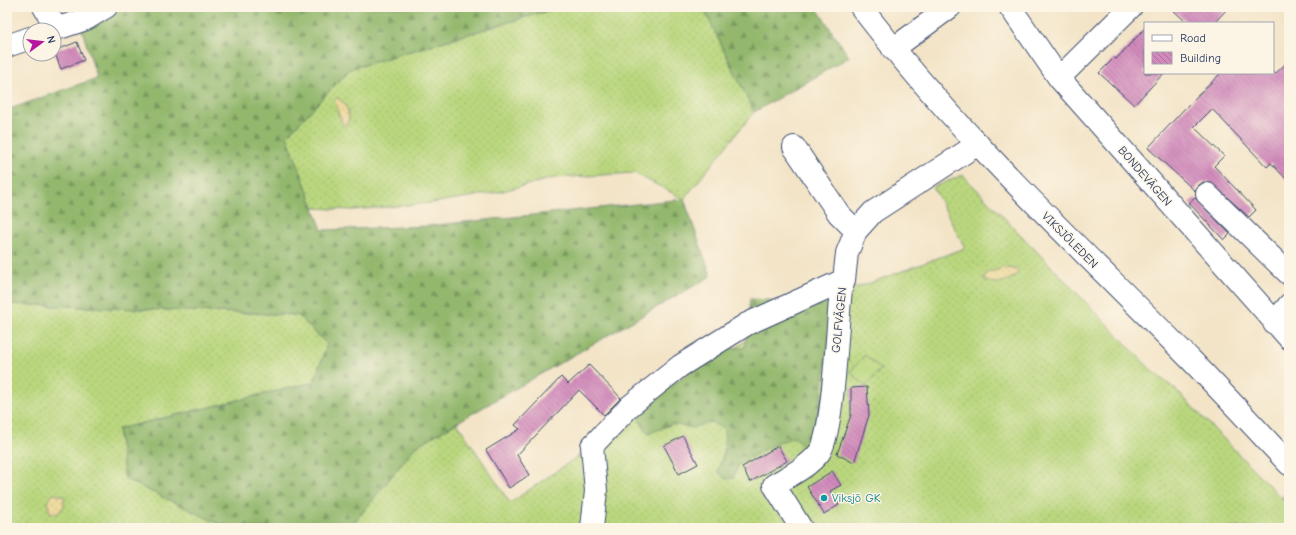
<svg xmlns="http://www.w3.org/2000/svg" width="1296" height="535" viewBox="0 0 1296 535" font-family="'Comic Neue',sans-serif">
  <style>
    .grass { fill: url(#grass-dots); stroke: #6a836e }
    .forest { fill: url(#forest-firs); stroke: #577466 }
    .sand { fill: url(#sand-dots); stroke: #84847e }
    .pitch { fill: #bad77e; stroke: #6a836e }
    .building { fill: url(#building-back-hatch) }
    .lines { fill: none; stroke-linecap: round; stroke-linejoin: round }
    .minor-casing { stroke: #3b4a6e; stroke-width: 24 }
    .major-casing { stroke: #3b4a6e; stroke-width: 24 }
    .minor { stroke: #fff; stroke-width: 22 }
    .major { stroke: #fff; stroke-width: 22 }
    .culture-dot { fill: #0f9aa8; stroke: #fcf5e5; stroke-width: 1.5 }
    .labels { text-anchor: middle; dominant-baseline: central; stroke-width: 3; stroke-linejoin: round; paint-order: stroke }
    .street-label { font-size: 12px; fill: #1b2f5e; stroke: #fcf5e5 }
    .culture-label { font-size: 12px; fill: #0d838f; stroke: #fcf5e5; text-anchor: start }
  </style>
  <defs>
    <pattern id="grass-dots" width="8" height="8" patternUnits="userSpaceOnUse"><rect width="8" height="8" fill="#bad77e"/><path d="M2 2h.1M6 6h.1" fill="none" stroke="#9fb96f" stroke-width="1.8" stroke-linecap="round"/></pattern>
    <pattern id="forest-firs" width="22" height="20" patternUnits="userSpaceOnUse"><rect width="22" height="20" fill="#93b86d"/><path d="M5 1l3.5 6h-7zM16 11l3.5 6h-7z" fill="#77965d"/></pattern>
    <pattern id="sand-dots" width="8" height="8" patternUnits="userSpaceOnUse"><rect width="8" height="8" fill="#eeda9e"/><path d="M2 2h.1M6 6h.1" fill="none" stroke="#ccbb8a" stroke-width="1.8" stroke-linecap="round"/></pattern>
    <pattern id="building-back-hatch" width="6" height="6" patternUnits="userSpaceOnUse"><rect width="6" height="6" fill="#d28abc"/><path d="M-1 5l2 2M0 0l6 6M5-1l2 2" fill="none" stroke="#aa719c"/></pattern>
  </defs>
  <rect width="100%" height="100%" fill="#fcf5e5"/>
  <filter id="ink" filterUnits="userSpaceOnUse"><feTurbulence type="fractalNoise" baseFrequency=".025" numOctaves="2"/><feDisplacementMap in="SourceGraphic" scale="8" xChannelSelector="R" yChannelSelector="G"/><feConvolveMatrix kernelMatrix="1 2 1 2 8 2 1 2 1" color-interpolation-filters="sRGB"/></filter>
  <filter id="wash" filterUnits="userSpaceOnUse"><feTurbulence type="fractalNoise" baseFrequency=".012" numOctaves="4" result="noise"/><feDisplacementMap in="SourceGraphic" scale="16" xChannelSelector="R" yChannelSelector="G"/><feGaussianBlur stdDeviation="0.9" result="paint"/><feColorMatrix in="noise" values="0 0 0 0 0 0 0 0 0 0 0 0 0 0 0 0 0 1.4 0 .05"/><feComposite in="paint" operator="in"/></filter>
  <g filter="url(#wash)">
    <rect width="100%" height="100%" fill="#f3e4c7"/>
    <path class="grass" d="M560,7H703L754,112L684,199L634,173L554,178L499,192L432,203L353,210L314,208L287,136L350,69Z
      M963,175L1153,372L1176,390L1289,506V528H350L416,446L457,423L510,503L783,315L965,248L933,187Z
      M7,304L297,315L327,344L315,382L118,429L125,479L228,528H7Z"/>
    <path class="forest" d="M123,7H560L350,69L287,136L322,230L428,226L684,199L711,276L416,446L350,528H228L125,479L118,429L314,382L327,344L297,315L7,304V110L97,78L82,30Z
      M703,7H816L849,57L754,112Z
      M822,296L834,300L815,445L803,447L795,437L776,443L739,464L733,478L726,479L718,472L725,448L724,429L711,422L692,428L672,424L648,434L640,421L638,409L722,348H745L750,299L771,300L779,311Z
      M1289,489V506L1281,498Z"/>
    <path class="sand" d="M336,98C347,100 352,118 346,127C339,121 338,109 334,100Z
      M1004,268L1016,269L1018,273C1011,281 993,287 984,279L987,273Z
      M53,494L64,496V506L57,514L50,512L47,503Z"/>
    <path class="pitch" d="M865,355L881,369L866,386L850,372Z"/>
    <g id="blocks">
      <path class="building" d="M1170,7H1229L1214,23H1187Z
        M1145,28V73H1164L1134,105L1099,73L1114,58L1116,59Z
        M77,42L84,60L61,69L54,51Z
        M1289,61V182L1271,163L1267,167L1212,109L1194,127L1224,156L1214,166L1256,210L1249,217L1210,182H1203L1198,186L1195,191L1148,148L1188,105L1221,73H1276Z
        M1195,198L1230,234L1224,240L1189,203Z
        M589,365L621,398L604,415L579,390L517,455L529,475L509,488L486,450L520,429L515,425L561,377L568,384Z
        M867,387L869,415L854,463L837,454L851,415V388Z
        M683,436L698,464L679,474L664,446Z
        M778,446L787,461L750,482L742,467Z
        M832,471L841,485L830,491L839,505L824,514L807,487Z"/>
    </g>
  </g>
  <g filter="url(#ink)">
    <use href="#blocks" fill-opacity="0" stroke="#3b4a6e" stroke-width="1"/>
    <g class="lines">
      <defs>
        <path id="minor" d="M44,7L57,29
          M1010,7L1059,78L1289,338
          M53,30L86,19L106,7
          M7,46L30,38
          M893,49L950,7
          M1059,78L1131,7
          M794,147L839,214L856,231
          M1207,194L1289,274
          M1274,323L1289,305
          M592,528L596,491L592,446L630,406L680,366L747,324L844,280
          M801,528L774,485C789,476 808,467 819,453C834,434 837,321 841,290L844,280L847,253L856,231L873,212L978,144"/>
        <path id="major" d="M861,7C959,136 1079,246 1192,361C1225,395 1257,430 1289,464"/>
      </defs>
      <use href="#minor" class="minor-casing"/>
      <use href="#major" class="major-casing"/>
      <use href="#minor" class="minor"/>
      <use href="#major" class="major"/>
    </g>
  </g>
  <circle class="culture-dot" cx="824" cy="498" r="4"/>
  <g class="labels">
    <g class="street-label">
      <text transform="translate(1145 176) rotate(49)">BONDEVÄGEN</text>
      <text transform="translate(1070 240) rotate(45)">VIKSJÖLEDEN</text>
      <text transform="translate(839 320) rotate(-84)">GOLFVÄGEN</text>
    </g>
    <g class="culture-label">
      <text x="832" y="498">Viksjö GK</text>
    </g>
  </g>
  <rect width="1296" height="535" fill="none" stroke="#fcf5e5" stroke-width="24"/>
  <rect x="1144" y="22" width="130" height="52" fill="#fcf5e5" stroke="#a2a6af"/>
  <rect x="1152" y="35" width="20" height="6" fill="#ffffff" stroke="#a2a6af"/>
  <text x="1180" y="42" font-size="12" fill="#1b2f5e">Road</text>
  <rect x="1152" y="52" width="20" height="12" fill="url(#building-back-hatch)" stroke="#a2a6af"/>
  <text x="1180" y="62" font-size="12" fill="#1b2f5e">Building</text>
  <g transform="translate(42 42) rotate(75)"><circle r="19" fill="#fcf5e5" stroke="#a2a6af"/>
  <path d="M0-3L7 15L0 10L-7 15Z" fill="#b5179e"/>
  <text y="-6" font-size="11" font-weight="bold" text-anchor="middle" fill="#1b2f5e">N</text>
  </g>
</svg>
